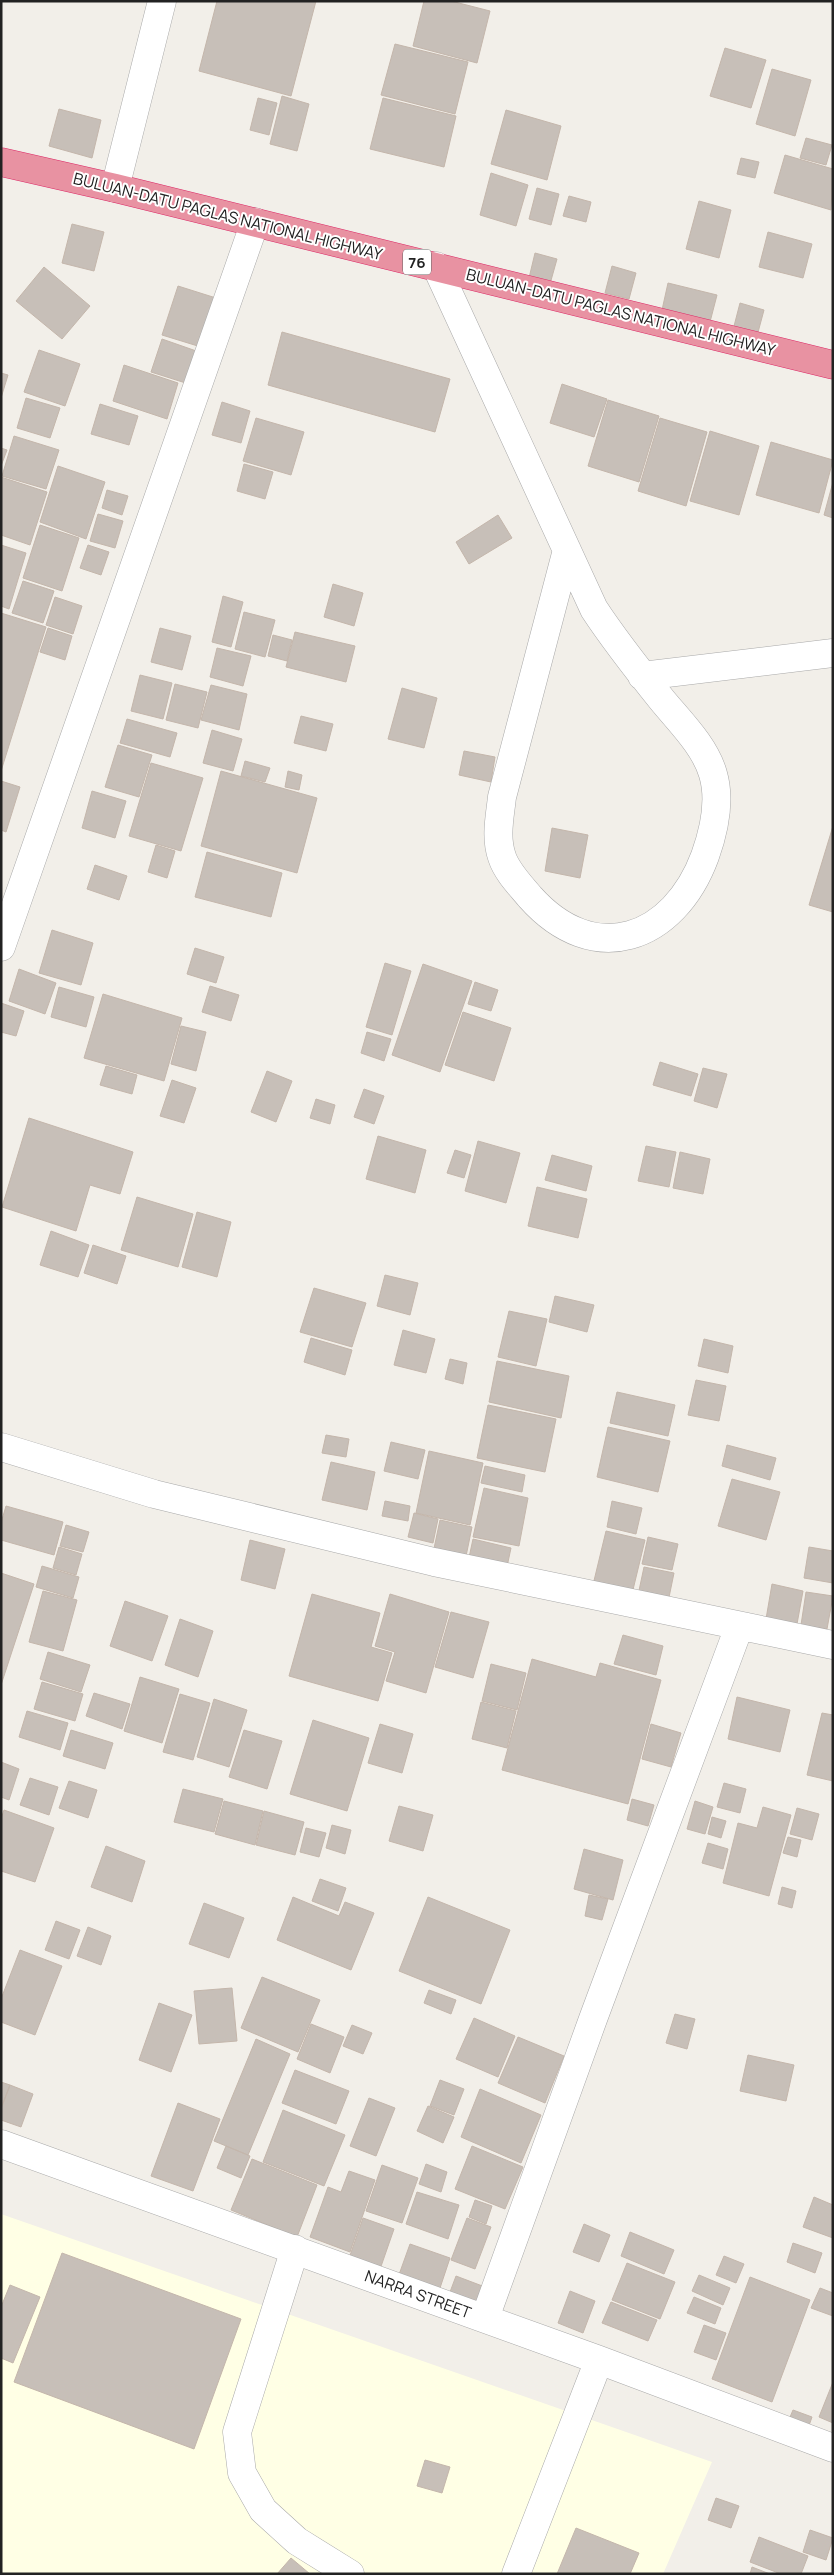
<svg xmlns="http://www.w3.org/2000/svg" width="834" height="2575" viewBox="0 0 834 2575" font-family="Manrope,sans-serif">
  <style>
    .education { fill: #ffffe5 }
    .building { fill: #c7bfb8; stroke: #c4b6ab }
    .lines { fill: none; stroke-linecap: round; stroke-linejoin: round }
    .minor-casing { stroke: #a9a9a9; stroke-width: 29 }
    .highway-casing { stroke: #dc2a67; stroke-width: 29 }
    .minor { stroke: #fff; stroke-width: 28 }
    .highway { stroke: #e892a2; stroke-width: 28 }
    .labels { text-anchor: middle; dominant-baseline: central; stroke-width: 4; stroke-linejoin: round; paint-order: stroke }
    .shield { fill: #fff; stroke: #646464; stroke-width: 1 }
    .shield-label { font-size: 15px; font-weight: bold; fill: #222 }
    .street-label { font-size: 16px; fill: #222; stroke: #fff }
  </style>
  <rect width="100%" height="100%" fill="#f2efe9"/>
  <path class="education" d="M1,2214L712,2462L663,2574H1Z"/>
  <path class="building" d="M217,1H316L291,96L199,71Z
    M424,1H451L490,11L477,63L413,46Z
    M395,44L468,62L455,114L381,95Z
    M725,48L766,60L751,108L710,96Z
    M772,69L811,80L795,136L756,124Z
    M282,96L309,104L297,151L270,144Z
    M258,98L277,103L269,135L250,130Z
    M383,98L456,116L444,167L370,149Z
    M59,109L101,120L92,158L49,146Z
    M506,110L561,126L547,180L491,164Z
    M806,138L832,145L826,165L800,158Z
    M785,155L833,169L831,210L774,193Z
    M741,158L759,162L755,178L737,174Z
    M491,173L528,185L516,226L480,215Z
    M537,188L559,194L551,225L529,219Z
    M569,196L591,202L586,222L563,216Z
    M699,201L731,210L719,258L686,249Z
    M72,224L104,232L94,271L62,263Z
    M768,232L812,244L803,278L759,267Z
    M535,253L557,259L550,284L529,278Z
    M612,266L636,273L629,299L605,293Z
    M44,267L90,306L62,339L16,301Z
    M668,283L717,295L710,322L662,310Z
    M178,286L216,298L201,347L162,335Z
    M740,303L764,310L757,336L733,330Z
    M282,332L450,379L435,432L268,385Z
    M162,339L202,353L192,385L151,372Z
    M39,350L80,364L65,406L24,392Z
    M124,365L178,383L167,419L113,401Z
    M1,373L8,375L1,398Z
    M562,384L607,399L594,437L550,423Z
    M26,398L60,408L50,438L17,428Z
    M608,400L659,416L639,482L588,466Z
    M222,402L250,411L241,443L212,435Z
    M100,404L138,416L129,445L91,434Z
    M256,418L304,432L291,475L243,461Z
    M660,418L707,432L686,506L638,491Z
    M710,431L759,446L739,515L690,501Z
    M14,436L59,450L46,489L2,476Z
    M771,442L833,460L819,513L756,495Z
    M1,448L7,450L1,466Z
    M244,464L273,472L265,499L237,491Z
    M58,466L105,482L86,539L40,522Z
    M1,477L47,492L30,545L1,535Z
    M833,482V518L824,515Z
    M107,490L128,496L122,515L102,508Z
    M98,514L123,521L115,548L90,541Z
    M498,515L512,538L469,564L456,542Z
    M40,525L79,538L62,591L23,578Z
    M1,545L26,553L9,609L1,606Z
    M88,545L109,552L101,575L80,568Z
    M23,581L54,591L43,623L12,613Z
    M333,584L363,593L354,626L324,617Z
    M223,596L243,602L231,647L212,642Z
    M55,597L82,606L73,634L46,625Z
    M244,612L275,620L265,657L235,649Z
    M1,613L46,627L1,771Z
    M48,628L72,636L65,660L40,652Z
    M160,628L191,636L182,670L151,662Z
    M295,632L355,646L346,682L286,667Z
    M273,635L292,640L287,661L268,656Z
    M217,648L251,656L243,686L210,677Z
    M140,675L172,683L163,719L131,711Z
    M175,684L207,692L198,728L166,720Z
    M211,685L247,694L239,730L201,720Z
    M402,688L437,698L424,748L388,739Z
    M301,716L333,724L326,751L294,743Z
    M127,719L177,733L170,757L120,743Z
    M212,730L242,739L233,771L203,763Z
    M118,745L152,755L139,797L105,787Z
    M464,751L495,757L491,782L459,775Z
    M245,761L270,768L265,782L241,776Z
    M151,763L203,778L181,851L129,836Z
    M221,771L317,798L297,873L201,846Z
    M288,771L302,775L299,790L285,787Z
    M1,781L20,787L6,832L1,830Z
    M92,791L126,801L115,838L82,828Z
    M833,826V912L809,905Z
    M552,828L588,835L580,878L545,871Z
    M156,845L175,851L167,878L148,872Z
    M207,852L282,873L271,917L195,897Z
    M95,865L127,876L119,900L87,889Z
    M52,930L93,943L81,985L39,973Z
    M195,948L224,957L216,983L187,974Z
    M385,963L411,971L392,1035L366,1027Z
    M423,964L472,981L440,1072L392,1055Z
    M19,969L56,983L45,1014L9,1001Z
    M475,982L498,990L491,1011L468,1004Z
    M210,986L239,995L231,1021L202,1012Z
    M59,987L94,997L86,1027L51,1017Z
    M103,994L182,1018L164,1081L84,1058Z
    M1,1003L24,1011L16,1036L1,1032Z
    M463,1012L511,1028L494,1081L445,1065Z
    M181,1026L206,1032L196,1071L171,1064Z
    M367,1032L391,1039L384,1061L361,1053Z
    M660,1062L698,1074L691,1096L653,1085Z
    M106,1066L137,1075L132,1094L100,1085Z
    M703,1068L727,1074L717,1108L694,1101Z
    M267,1071L292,1081L276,1122L251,1112Z
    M172,1080L196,1088L184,1123L160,1116Z
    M364,1089L384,1096L374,1124L354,1117Z
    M316,1099L335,1105L330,1124L310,1118Z
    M29,1118L133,1152L120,1194L90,1185L76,1231L2,1207Z
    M378,1136L426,1150L415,1193L366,1179Z
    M478,1141L520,1153L506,1203L465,1191Z
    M646,1146L676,1152L669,1187L638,1181Z
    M455,1150L471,1155L464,1178L447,1173Z
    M680,1152L710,1159L703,1194L673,1188Z
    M552,1155L592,1166L586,1191L545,1180Z
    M537,1187L587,1199L578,1238L528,1226Z
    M137,1197L193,1214L178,1267L121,1250Z
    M197,1212L231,1222L217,1277L182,1267Z
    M51,1231L89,1245L78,1277L40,1265Z
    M93,1245L126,1256L117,1284L84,1273Z
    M385,1275L418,1283L410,1315L377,1306Z
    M314,1288L366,1303L352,1347L300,1332Z
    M555,1296L594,1305L587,1332L549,1322Z
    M509,1311L547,1319L536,1366L498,1357Z
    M403,1330L435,1339L426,1373L394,1365Z
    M311,1338L352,1350L345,1375L304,1362Z
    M704,1339L733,1346L728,1373L698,1366Z
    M450,1359L467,1363L463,1384L445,1379Z
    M497,1361L569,1376L561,1418L489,1402Z
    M696,1380L726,1386L719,1421L688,1415Z
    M617,1392L675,1405L668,1436L610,1423Z
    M488,1405L556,1419L545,1472L477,1458Z
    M608,1427L670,1441L658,1492L597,1477Z
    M326,1435L349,1439L346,1457L322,1453Z
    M391,1442L425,1450L418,1479L384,1471Z
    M727,1445L776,1458L770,1480L722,1466Z
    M429,1451L483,1463L470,1525L416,1513Z
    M331,1462L375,1472L367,1510L322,1500Z
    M485,1466L525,1475L522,1492L481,1483Z
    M732,1479L780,1492L766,1540L718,1526Z
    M484,1488L528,1498L519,1546L473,1537Z
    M385,1501L410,1506L408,1521L382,1516Z
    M612,1501L642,1508L636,1534L607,1527Z
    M6,1506L63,1522L54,1555L1,1540V1523Z
    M414,1513L438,1519L433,1543L408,1537Z
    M440,1520L472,1527L464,1566L432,1558Z
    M66,1525L89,1532L83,1552L60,1546Z
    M606,1531L645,1540L631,1598L592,1589Z
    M648,1537L678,1544L672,1570L642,1564Z
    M473,1539L511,1548L505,1576L467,1567Z
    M250,1540L285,1549L275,1589L241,1580Z
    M59,1547L82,1554L76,1575L53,1568Z
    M809,1547L833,1551V1583L804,1578Z
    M42,1566L79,1577L73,1598L36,1587Z
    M644,1567L674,1573L667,1607L637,1600Z
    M1,1573L34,1584L1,1685Z
    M772,1584L803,1591L797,1624L766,1619Z
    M43,1591L77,1600L63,1651L29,1642Z
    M806,1592L833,1596L827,1629L801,1625Z
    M312,1594L380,1613L371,1647L392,1653L378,1701L289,1676Z
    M390,1594L449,1612L426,1693L386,1681L395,1652L375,1646Z
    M125,1601L168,1616L152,1661L110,1646Z
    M451,1612L489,1622L473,1678L435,1667Z
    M180,1619L213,1631L198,1677L165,1665Z
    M623,1635L663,1646L656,1675L614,1664Z
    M48,1652L90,1665L81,1692L40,1679Z
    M532,1659L596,1677L600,1663L661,1680L628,1804L502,1770Z
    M491,1664L526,1673L517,1710L482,1701Z
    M140,1677L179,1689L162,1743L124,1731Z
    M42,1682L83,1694L75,1721L34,1709Z
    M94,1693L130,1704L122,1729L86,1716Z
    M180,1694L210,1703L193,1760L163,1752Z
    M737,1697L790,1710L780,1752L728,1739Z
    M214,1699L247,1710L229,1767L197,1757Z
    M481,1702L516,1711L507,1748L472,1739Z
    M27,1711L68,1723L60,1750L19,1737Z
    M822,1713L833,1715V1781L807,1775Z
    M313,1720L369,1738L347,1811L290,1794Z
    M380,1724L413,1734L402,1773L368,1763Z
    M651,1724L681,1733L671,1767L642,1759Z
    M71,1730L113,1743L105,1769L63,1756Z
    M244,1730L282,1741L267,1789L229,1777Z
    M1,1762L19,1769L9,1800L1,1797Z
    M30,1778L58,1787L49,1815L20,1805Z
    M69,1781L97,1790L88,1818L59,1808Z
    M724,1783L746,1789L740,1813L717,1807Z
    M183,1789L223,1799L214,1832L174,1822Z
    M632,1799L654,1805L648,1826L627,1820Z
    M224,1801L263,1811L255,1845L215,1834Z
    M695,1801L713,1807L705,1834L687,1829Z
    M399,1806L433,1815L423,1851L389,1841Z
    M763,1807L791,1815L769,1896L723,1883L738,1823L757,1828Z
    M797,1808L819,1814L812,1840L790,1834Z
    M4,1810L54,1828L35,1882L1,1871V1819Z
    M264,1811L304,1822L295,1855L256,1845Z
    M712,1817L726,1821L721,1838L708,1834Z
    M332,1825L351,1830L345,1854L326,1848Z
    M306,1828L326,1833L319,1857L300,1852Z
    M788,1837L801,1840L797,1857L783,1853Z
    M708,1843L728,1849L723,1869L702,1863Z
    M106,1846L145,1861L132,1902L91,1887Z
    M584,1849L623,1860L613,1900L574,1889Z
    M320,1879L346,1888L338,1911L312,1901Z
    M782,1887L796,1891L792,1908L778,1904Z
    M589,1895L608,1899L602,1920L585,1916Z
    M293,1897L339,1916L345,1902L374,1913L351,1970L277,1940Z
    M428,1897L510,1930L481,2004L399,1971Z
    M204,1903L244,1918L229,1958L189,1944Z
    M56,1921L80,1930L69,1959L45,1950Z
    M88,1927L111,1936L101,1965L77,1956Z
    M20,1950L62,1966L35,2035L1,2022V1999Z
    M262,1977L320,2000L298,2052L241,2028Z
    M232,1988L237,2041L199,2044L194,1991Z
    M429,1990L456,2000L451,2014L424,2003Z
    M159,2003L192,2015L171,2072L139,2060Z
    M675,2014L695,2019L687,2049L666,2043Z
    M474,2018L515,2036L498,2077L456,2059Z
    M311,2024L344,2037L330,2073L297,2059Z
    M352,2025L372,2033L363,2054L343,2046Z
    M518,2037L564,2056L545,2103L498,2083Z
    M256,2039L290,2054L248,2155L214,2141Z
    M748,2055L794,2065L786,2101L740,2091Z
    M295,2070L349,2091L336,2124L282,2103Z
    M440,2080L464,2089L454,2115L430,2106Z
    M1,2082L10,2085L1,2108Z
    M10,2085L33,2094L21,2127L1,2120V2109Z
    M480,2089L541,2115L521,2163L461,2137Z
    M369,2098L395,2108L376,2156L350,2146Z
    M178,2103L220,2119L193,2191L151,2176Z
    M428,2106L454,2117L443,2143L417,2131Z
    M283,2110L345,2135L324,2186L263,2162Z
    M226,2146L250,2156L241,2178L217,2168Z
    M472,2146L523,2167L505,2209L455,2189Z
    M252,2159L317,2185L297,2237L231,2210Z
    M426,2164L447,2172L441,2192L419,2184Z
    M382,2165L418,2178L402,2223L366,2211Z
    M349,2171L375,2180L350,2252L310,2237L328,2187L341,2192Z
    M417,2192L459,2205L448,2239L406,2224Z
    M814,2197L833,2205V2238L803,2227Z
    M475,2200L492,2206L486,2224L469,2217Z
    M363,2218L394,2229L378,2275L347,2264Z
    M467,2218L491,2227L475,2269L451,2260Z
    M584,2224L610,2235L599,2262L573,2252Z
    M630,2232L674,2250L664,2274L621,2256Z
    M793,2243L822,2253L815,2273L787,2262Z
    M410,2244L450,2258L437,2297L396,2283Z
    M62,2253L241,2319L194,2449L14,2382Z
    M724,2256L744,2264L736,2283L716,2275Z
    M627,2263L675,2282L660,2319L612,2300Z
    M699,2275L730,2288L723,2305L692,2291Z
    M456,2276L485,2287L477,2310L447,2300Z
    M750,2277L810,2300L772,2402L712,2379Z
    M10,2285L40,2297L13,2363L1,2358V2307Z
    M820,2288L833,2293V2316L811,2308Z
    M570,2291L595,2301L583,2333L558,2323Z
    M694,2297L721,2308L715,2324L687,2313Z
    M611,2302L657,2320L648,2341L602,2323Z
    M704,2325L726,2333L716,2360L694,2352Z
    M833,2382V2423L819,2417Z
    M793,2410L812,2417L805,2437L785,2429Z
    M425,2460L450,2467L442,2493L417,2486Z
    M716,2498L739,2506L731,2528L708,2520Z
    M576,2528L639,2553L630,2574H557Z
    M810,2530L833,2538L826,2560L803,2552Z
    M759,2537L808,2556L801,2574H781L750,2562Z
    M291,2558L310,2574H277Z
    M752,2567L770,2574H750Z"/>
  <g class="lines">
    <defs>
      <path id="minor" d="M115,188L162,1
        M436,266L594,609C615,641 638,670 662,700C680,722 705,746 713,774C721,801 714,831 705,856C674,940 594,969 530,897C520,885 507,872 502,857C495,837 500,816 502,797L567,550
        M642,676L833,653
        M1,947L255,222
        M1,1447L154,1494L434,1562L833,1645
        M1,2144L599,2360L833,2448
        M295,2249L237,2432L242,2473L263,2510L297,2541L350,2574
        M485,2318L593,2019L739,1627
        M516,2574L599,2360"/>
      <path id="highway" d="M1,162L115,188L833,365"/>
    </defs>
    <use href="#minor" class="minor-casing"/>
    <use href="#highway" class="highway-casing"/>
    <use href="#minor" class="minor"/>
    <use href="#highway" class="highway"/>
  </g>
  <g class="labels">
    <rect class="shield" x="403" y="249.5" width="28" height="25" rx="4"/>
    <g class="shield-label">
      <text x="417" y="262">76</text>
    </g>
    <g class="street-label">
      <text transform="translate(228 216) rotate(14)">BULUAN-DATU PAGLAS NATIONAL HIGHWAY</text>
      <text transform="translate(621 312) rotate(14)">BULUAN-DATU PAGLAS NATIONAL HIGHWAY</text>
      <text transform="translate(418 2294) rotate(20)">NARRA STREET</text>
    </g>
  </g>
  <rect width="834" height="2575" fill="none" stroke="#222222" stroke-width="5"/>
</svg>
